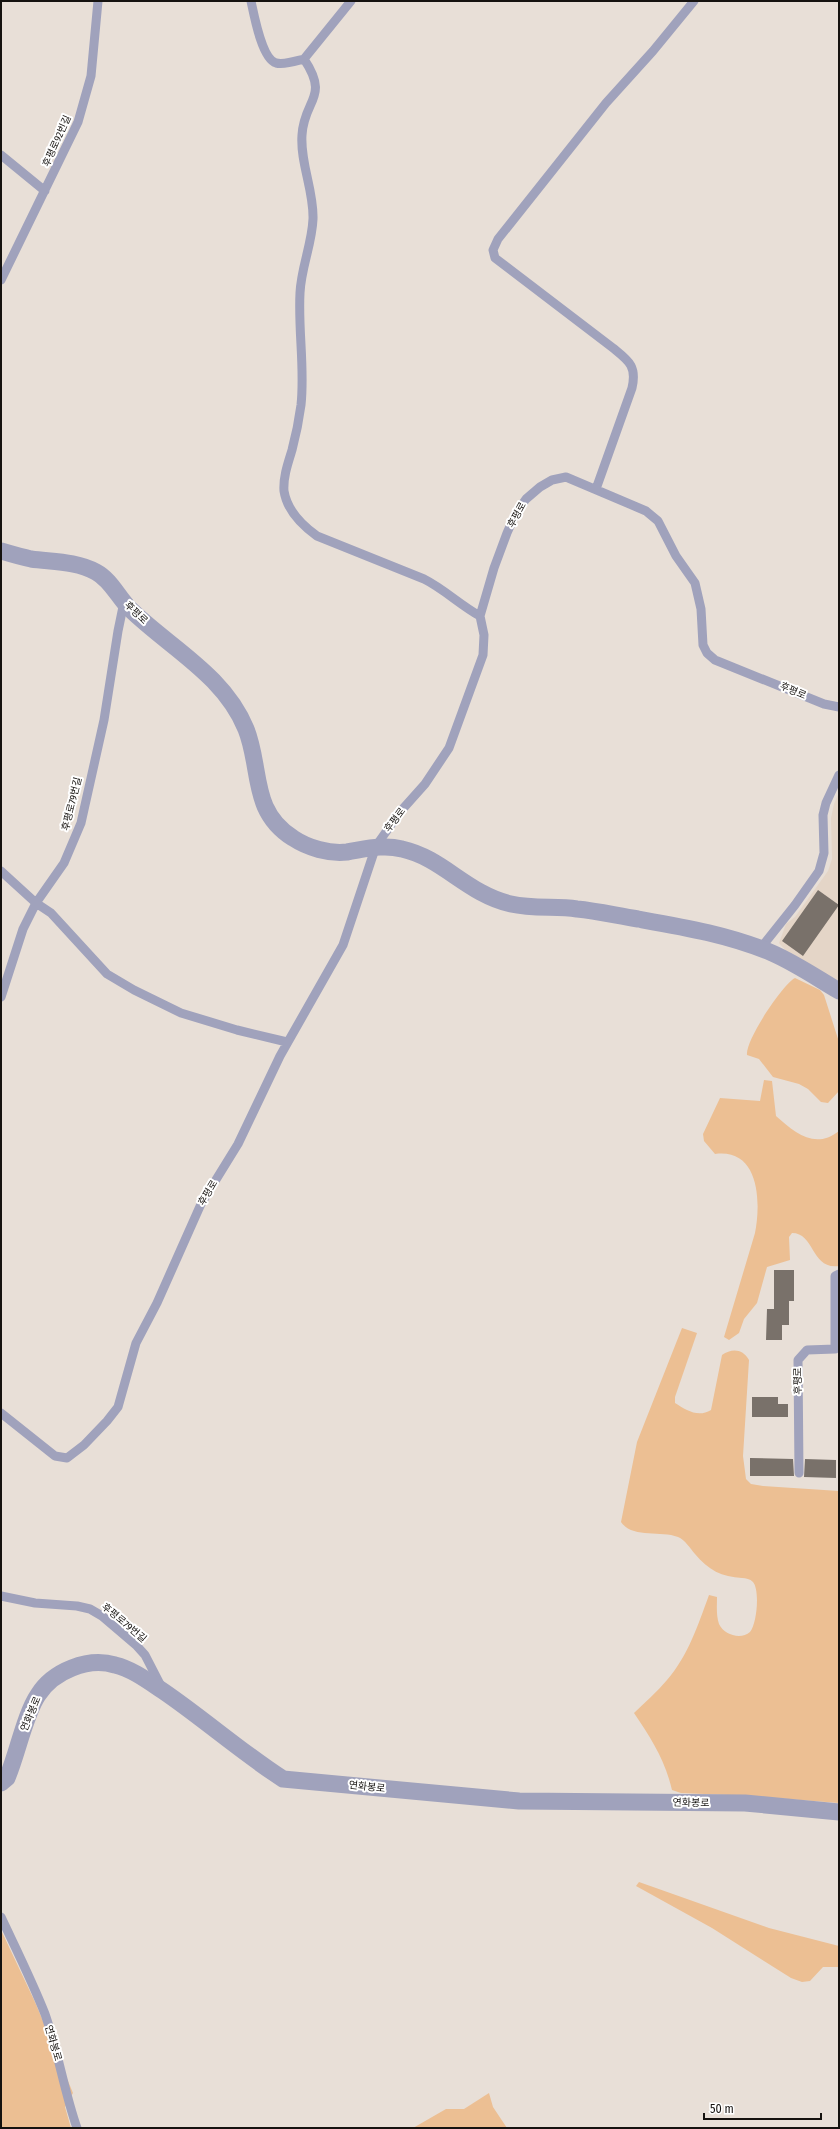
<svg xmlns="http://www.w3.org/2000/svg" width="840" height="2129" viewBox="0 0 840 2129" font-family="'Fira Sans Condensed','Noto Sans KR',sans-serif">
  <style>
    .built { fill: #e4d5c7 }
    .green { fill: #ecbf93 }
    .building { fill: #79716a }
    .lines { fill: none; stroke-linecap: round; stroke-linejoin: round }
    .service { stroke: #a0a2bc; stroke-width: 9 }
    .minor { stroke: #a0a2bc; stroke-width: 17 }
    .labels { text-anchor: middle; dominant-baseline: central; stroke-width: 4; stroke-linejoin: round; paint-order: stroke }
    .street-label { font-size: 10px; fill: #15120f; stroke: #fff }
  </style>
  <rect width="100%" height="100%" fill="#e8dfd7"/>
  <path class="built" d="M839,792V983L790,955L779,943L786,924L795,917L828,871L832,859L831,818L834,804Z"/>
  <path class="green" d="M795,978L820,990L824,995L839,1042V1091L828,1103L821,1102L808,1089L799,1084L773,1077L759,1059L747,1055C745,1041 782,985 795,978Z
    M764,1080L772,1081L776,1116C795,1133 815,1150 839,1131V1266C811,1270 815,1233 792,1233L789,1237L790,1260L767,1267L757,1303L744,1319L739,1333L729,1340L724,1337L755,1233C761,1203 760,1148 715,1154L704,1141L703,1134L720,1098L760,1101Z
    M682,1328L697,1333L675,1397V1403C686,1410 698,1418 711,1410L722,1355C732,1348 743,1349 749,1360L743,1456L746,1479L751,1484L763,1486L839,1491V1803L751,1796L681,1793L672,1790C665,1760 651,1738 634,1713C645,1702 657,1692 667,1680C688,1656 698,1625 709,1595L717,1597C717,1606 716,1615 719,1624C724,1635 741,1640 750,1632C757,1624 760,1590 753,1582C750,1579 746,1578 742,1578C722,1577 708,1570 695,1554C690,1548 685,1540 678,1537C660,1530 633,1539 621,1522L637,1442Z
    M639,1882L769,1928L839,1946V1967H823L810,1981L802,1982L791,1978L712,1928L636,1886Z
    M1,1930L35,2002L73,2093L65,2107L71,2128H1Z
    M489,2093L493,2107L507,2128H413L446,2109H464Z"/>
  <path class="building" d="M818,890L839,905L803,956L782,941Z
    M774,1270H794V1301H789V1325H782V1340H766L767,1309H774Z
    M752,1397H778V1404H788V1417H752Z
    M750,1458L793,1459L794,1476H750Z
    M805,1459L836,1460V1478L804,1477Z"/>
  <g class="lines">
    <path class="service" d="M251,1C254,15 262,59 276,63C285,65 296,61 304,59
      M304,59C330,98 304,99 302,135C300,163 314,191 313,219C312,244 301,268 300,293C298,331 305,368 301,405C299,420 296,435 292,450C288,463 283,477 284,491C287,510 303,526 317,536L424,579C444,589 460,605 480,616
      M304,59L351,1
      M1,155L45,191
      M1,280L78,122L91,76L98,1
      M596,489L632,388C637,366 629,361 613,348L495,258L493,250L498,239L606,103L653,51L694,1
      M1,871L36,903L51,913L107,974L134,990L181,1013L237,1030L287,1042
      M760,949L795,905L819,871L824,853L823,815L826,803L839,775
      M1,997L23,929L36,903L64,863L81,823L104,720L118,631L124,602
      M1,1413L55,1456L67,1458L84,1445L107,1421L118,1407L136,1343L157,1303L201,1204L238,1144L280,1056L343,945L376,846L400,812L425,784L449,748L483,655L484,635L480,616L494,568L507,533L516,513L526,499L540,487L552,480L566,477L646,511L658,521L676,556L695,583L701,609L703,645L707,653L715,660L824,704L839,707
      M799,1473L798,1360L807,1350L835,1349V1276L839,1274
      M1,1596L35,1603L77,1606L90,1609L102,1616L136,1645L145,1655L161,1686
      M1,1917C16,1949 32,1981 45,2014C58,2051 64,2091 77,2128"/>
    <path class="minor" d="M1,551C11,554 21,557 31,559C52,562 76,561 96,572C111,580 118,597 130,609C170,648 224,675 246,729C262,769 250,811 293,838C308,848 329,854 347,852C366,849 383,844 402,849C443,858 467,894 511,904C533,909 556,906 577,909C598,911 618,916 638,919C683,927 730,935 772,953C795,963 817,978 839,991
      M1,1783L7,1778C17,1755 25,1714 38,1695C53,1671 88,1657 115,1665C132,1669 148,1681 163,1691C204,1719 241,1752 283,1779L519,1801L745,1803L839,1812"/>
  </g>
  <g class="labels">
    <g class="street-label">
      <text transform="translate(57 141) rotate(-66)">후평로92번길</text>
      <text transform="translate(517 515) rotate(-61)">후평로</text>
      <text transform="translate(136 613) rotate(44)">후평로</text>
      <text transform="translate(793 691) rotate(23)">후평로</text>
      <text transform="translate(72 804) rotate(-76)">후평로79번길</text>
      <text transform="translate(395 820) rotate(-53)">후평로</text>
      <text transform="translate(208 1193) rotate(-59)">후평로</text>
      <text transform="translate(798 1381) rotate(-90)">후평로</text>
      <text transform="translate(124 1623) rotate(40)">후평로79번길</text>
      <text transform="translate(31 1714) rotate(-67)">연화봉로</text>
      <text transform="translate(367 1787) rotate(6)">연화봉로</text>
      <text transform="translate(691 1803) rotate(1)">연화봉로</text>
      <text transform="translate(53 2043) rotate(74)">연화봉로</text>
    </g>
  </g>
  <rect width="840" height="2129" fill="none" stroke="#15120f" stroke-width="4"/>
  <path d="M704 2113v6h117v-6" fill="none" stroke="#15120f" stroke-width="2"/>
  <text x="710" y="2113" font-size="12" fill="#15120f" stroke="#ffffff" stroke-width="3" paint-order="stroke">50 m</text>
</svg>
